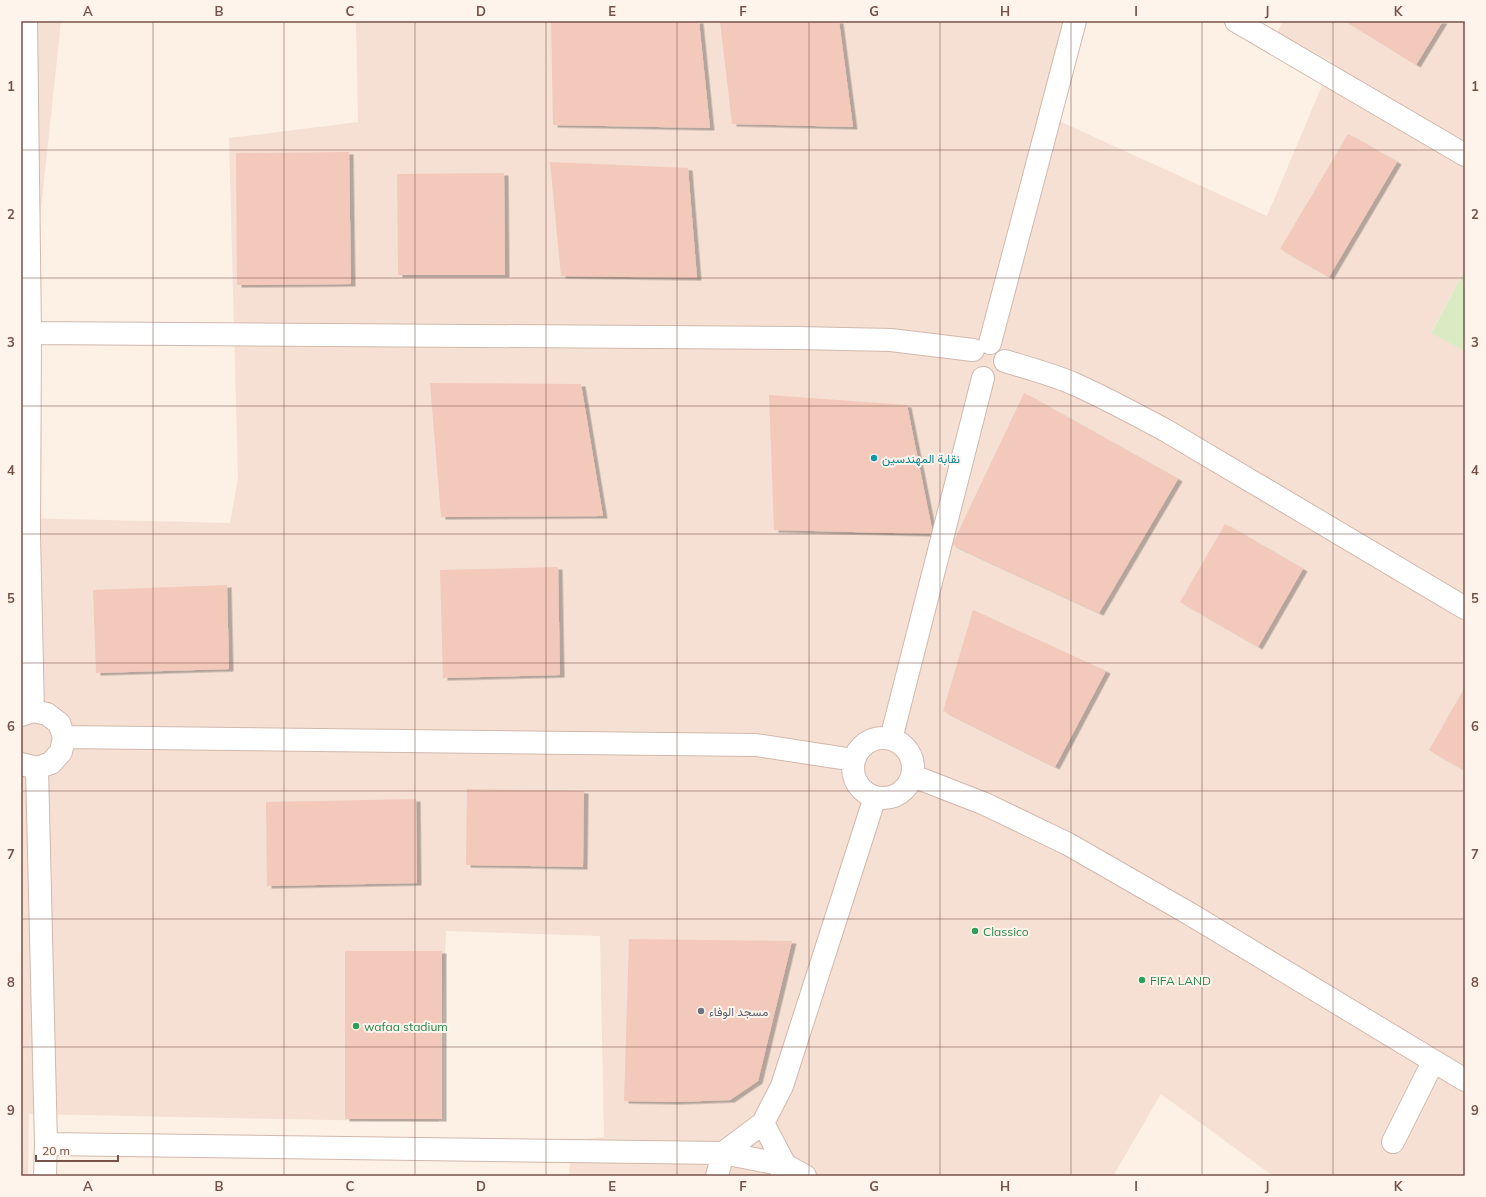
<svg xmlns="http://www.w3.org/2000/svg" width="1486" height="1197" viewBox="0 0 1486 1197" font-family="Mulish,Vazirmatn,sans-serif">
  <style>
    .residential { fill: #f5e0d3 }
    .green { fill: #daebc3 }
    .building { fill: #f3c9bc; filter: url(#shadow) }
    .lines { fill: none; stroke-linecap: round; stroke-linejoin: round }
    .minor-casing { stroke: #d1b8ad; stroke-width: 24 }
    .minor { stroke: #fff; stroke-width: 22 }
    .grid { fill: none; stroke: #775249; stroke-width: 1; stroke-opacity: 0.55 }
    .culture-dot { fill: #0f9aa8; stroke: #fff4ec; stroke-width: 1.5 }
    .leisure-dot { fill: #2e9e5b; stroke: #fff4ec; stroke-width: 1.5 }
    .worship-dot { fill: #6b7280; stroke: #fff4ec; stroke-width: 1.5 }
    .labels { text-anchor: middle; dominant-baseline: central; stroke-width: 4; stroke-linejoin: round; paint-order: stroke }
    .culture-label { font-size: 12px; fill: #0d838f; stroke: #fff4ec; text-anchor: start }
    .leisure-label { font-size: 12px; fill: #27864d; stroke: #fff4ec; text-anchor: start }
    .worship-label { font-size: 12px; fill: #5b616d; stroke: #fff4ec; text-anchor: start }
    .neatline { fill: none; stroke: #775249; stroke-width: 1.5 }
    .grid-label { font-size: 13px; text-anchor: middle; font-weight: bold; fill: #775249 }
  </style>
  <defs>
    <filter id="shadow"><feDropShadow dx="4.5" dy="2.5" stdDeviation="0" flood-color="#0004"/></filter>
  </defs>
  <rect width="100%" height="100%" fill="#fdf0e5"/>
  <path class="residential" d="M21,21H61L22,388Z
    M356,21H1070L1046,115L1267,216L1332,62L1277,32L1283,21H1465V270L1431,332L1465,351V1176H1273L1161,1094L1113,1176H569L572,1140L604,1137L600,936L446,931L439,1122L29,1114L28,1176H21V518L230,523L238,479L229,138L358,122Z"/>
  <path class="green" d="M1465,270V351L1431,333Z"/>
  <path class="building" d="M551,21H699L710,128L553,125Z
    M720,21H839L853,127L732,124Z
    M1345,21H1443L1416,65Z
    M1348,134L1397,162L1329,277L1280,249Z
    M349,152L351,284L237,285L236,153Z
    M550,162L688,168L697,278L561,276Z
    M504,173L505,275H398L397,174Z
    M430,383L581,384L603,516L441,517Z
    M1024,393L1178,479L1099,613L952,545Z
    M769,395L907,405L933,534L774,530Z
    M1225,524L1303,569L1258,647L1180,602Z
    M558,567L560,675L443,678L440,570Z
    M227,585L229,669L96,673L93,590Z
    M973,610L1106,671L1055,767L943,711Z
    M1465,687V771L1429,750Z
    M467,789L584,791L583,867L466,865Z
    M416,799L417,883L267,886L266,802Z
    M629,939L792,941L758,1081L730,1100L674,1102L624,1101Z
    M345,951H442V1119H345Z"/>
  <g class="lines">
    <defs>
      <path id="minor" d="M26,21L30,333L29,536L33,711
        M1236,21L1465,155
        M30,333L797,338L891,340L973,350
        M990,343L1075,21
        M1005,361C1028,368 1050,374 1072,383C1104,397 1135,414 1165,430L1465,608
        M21,715L33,711L47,714L59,723L64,737L61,752L51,763L37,768L21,764
        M64,737L756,745L854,760
        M853 768a30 30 0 1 1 60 0a30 30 0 1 1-60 0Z
        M891,739L983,378
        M37,768L46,1144L45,1176
        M913,776L985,804L1068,844L1190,914L1465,1080
        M763,1123L785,1165L782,1175
        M1393,1142L1433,1062
        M46,1144L723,1153L785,1165L805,1176
        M717,1176L723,1153L763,1123L782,1086L875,797"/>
    </defs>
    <use href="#minor" class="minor-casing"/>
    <use href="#minor" class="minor"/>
  </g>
  <path class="grid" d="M153,21V1176M284,21V1176M415,21V1176M546,21V1176M677,21V1176M809,21V1176M940,21V1176M1071,21V1176M1202,21V1176M1333,21V1176M21,150H1465M21,278H1465M21,406H1465M21,534H1465M21,663H1465M21,791H1465M21,919H1465M21,1047H1465"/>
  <circle class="culture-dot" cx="874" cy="458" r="4"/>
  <g class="leisure-dot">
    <circle cx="975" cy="931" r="4"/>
    <circle cx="1142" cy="980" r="4"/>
    <circle cx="356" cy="1026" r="4"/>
  </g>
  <circle class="worship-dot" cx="701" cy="1011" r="4"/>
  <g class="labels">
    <g class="culture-label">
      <text x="882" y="458">نقابة المهندسين</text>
    </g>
    <g class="leisure-label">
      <text x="983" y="931">Classico</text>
      <text x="1150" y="980">FIFA LAND</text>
      <text x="364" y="1026">wafaa stadium</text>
    </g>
    <g class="worship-label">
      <text x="709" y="1011">مسجد الوفاء</text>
    </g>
  </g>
  <rect width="1486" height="1197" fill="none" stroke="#fff4ec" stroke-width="44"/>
  <path d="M36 1155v6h82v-6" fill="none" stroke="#775249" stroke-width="2"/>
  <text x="42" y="1155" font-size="12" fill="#775249" stroke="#fff4ec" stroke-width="3" paint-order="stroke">20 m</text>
  <rect x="22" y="22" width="1442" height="1153" class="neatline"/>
  <g class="grid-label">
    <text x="88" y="16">A</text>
    <text x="219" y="16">B</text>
    <text x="350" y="16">C</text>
    <text x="481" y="16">D</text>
    <text x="612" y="16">E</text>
    <text x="743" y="16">F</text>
    <text x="874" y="16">G</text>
    <text x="1005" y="16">H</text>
    <text x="1136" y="16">I</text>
    <text x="1267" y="16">J</text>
    <text x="1398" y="16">K</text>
    <text x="11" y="91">1</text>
    <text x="1475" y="91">1</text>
    <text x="11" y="219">2</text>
    <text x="1475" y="219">2</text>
    <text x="11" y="347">3</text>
    <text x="1475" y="347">3</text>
    <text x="11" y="475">4</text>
    <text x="1475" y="475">4</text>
    <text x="11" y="603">5</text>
    <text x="1475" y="603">5</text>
    <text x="11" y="731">6</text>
    <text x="1475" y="731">6</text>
    <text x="11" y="859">7</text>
    <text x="1475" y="859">7</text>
    <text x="11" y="987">8</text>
    <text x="1475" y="987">8</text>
    <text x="11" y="1115">9</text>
    <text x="1475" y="1115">9</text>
    <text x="88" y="1191">A</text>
    <text x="219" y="1191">B</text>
    <text x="350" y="1191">C</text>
    <text x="481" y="1191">D</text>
    <text x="612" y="1191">E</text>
    <text x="743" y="1191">F</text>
    <text x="874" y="1191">G</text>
    <text x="1005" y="1191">H</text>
    <text x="1136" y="1191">I</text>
    <text x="1267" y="1191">J</text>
    <text x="1398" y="1191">K</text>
  </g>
</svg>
